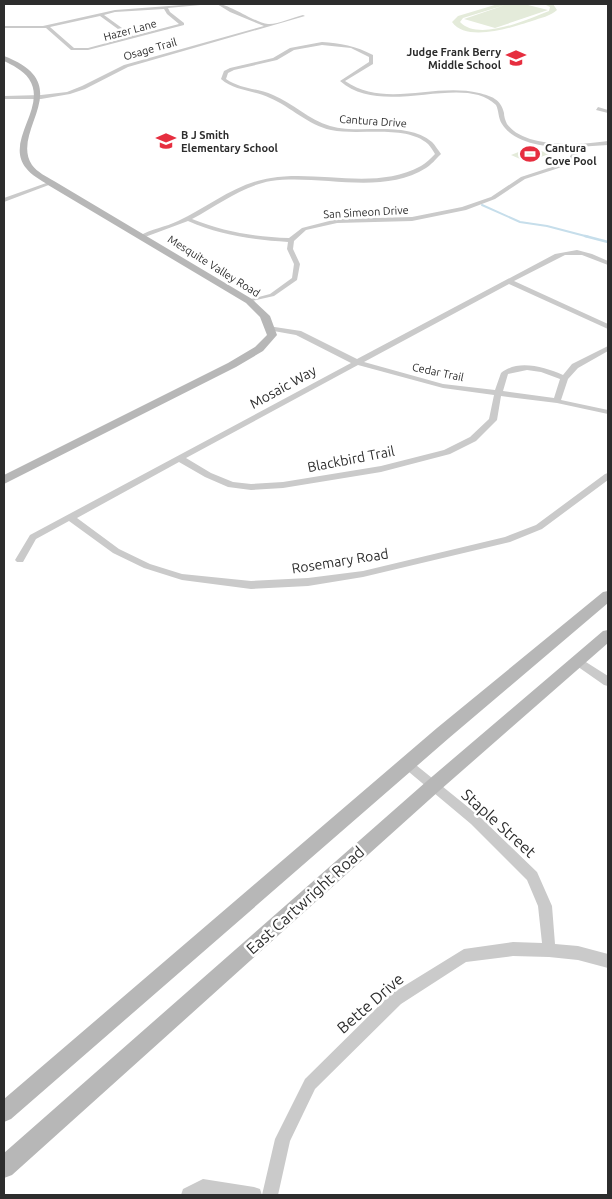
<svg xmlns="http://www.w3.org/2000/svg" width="612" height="1199" viewBox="0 0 612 1199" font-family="Ubuntu,sans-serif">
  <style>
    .green { fill: #e4ebda }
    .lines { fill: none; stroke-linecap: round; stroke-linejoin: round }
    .stream-far1 { stroke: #c6deeb; stroke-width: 2 }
    .stream { stroke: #c6deeb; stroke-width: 2.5 }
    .street { fill: #cacaca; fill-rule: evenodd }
    .secondary { fill: #b7b7b7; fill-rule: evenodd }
    .labels { text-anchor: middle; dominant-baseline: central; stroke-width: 5; stroke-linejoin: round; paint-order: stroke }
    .far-street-label { font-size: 11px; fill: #2d2d2d; stroke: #fff }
    .far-poi-label { font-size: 11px; font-weight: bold; fill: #2d2d2d; stroke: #fff; text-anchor: start }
    .street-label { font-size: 14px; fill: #2d2d2d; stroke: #fff }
    .near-street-label { font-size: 16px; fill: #2d2d2d; stroke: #fff }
  </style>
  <rect width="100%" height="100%" fill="#fff"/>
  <path class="green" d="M498,4H524L548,10L495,28L464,19L505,5L463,18L460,22C479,42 528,19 549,11L550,7L544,4H553L557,10C551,16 540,18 532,21C513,27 467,43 452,22L458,16Z
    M531,147L549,154L527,162L511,155Z"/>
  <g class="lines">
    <path class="stream-far1" d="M482,205L520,222L547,226L589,237"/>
    <path class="stream" d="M585,236L608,242"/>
    <path class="street" d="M196,4H211L168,8L170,12L184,23V25L88,50H71L46,28H4V26H43L115,10ZM164,9L167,14L179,24L133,36L104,15L115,12ZM100,16L129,37L88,48H74L50,27Z
      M217,4C228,3 255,23 268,24C276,25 294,17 303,15L305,16L128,67L85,89L70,94L41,99H4V96L41,95L67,92L82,86L124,65L264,26L230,12Z
      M322,42C340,43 356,46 373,55V64L345,81C386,109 434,82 479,93C491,96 501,99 504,113C504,116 505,120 507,124C525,149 581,145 608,141V145L577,147L578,153L571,164L525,179L495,199L466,210L412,221L337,223L306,230L294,241L293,249L300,264L297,280L274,296L247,302V300L270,294L292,278L294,264L287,249L288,242C253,240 220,235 188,221L145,237L140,236C150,229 166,227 178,221C210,206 236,183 271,178C320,170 375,191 421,166C426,163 431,158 435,154C433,151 431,147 428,144C406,124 359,136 331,130C308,125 291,107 270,98C254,90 234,91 221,79L224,71L230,68L273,58L290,48ZM322,45L351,48L369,57V62L340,81C383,119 463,72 496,105C499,111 498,118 502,124C515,145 550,147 571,148L572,153L567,162L521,177L491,197L462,207L412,217L337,219L302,228L289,238C256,237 224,232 192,219C218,205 242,186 271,181C320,174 382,196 426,168C431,165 436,159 440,155L441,154C438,150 435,145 432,142C405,120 361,135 330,126C309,120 293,103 273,95C257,88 240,89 226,79L228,73L234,70L277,60L294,50Z
      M598,107L608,110V113L596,110Z
      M49,182L54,183L4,202V198Z
      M577,250L592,254L608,261V265L582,255H565L514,281L608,324V329L509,284L364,362L443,384L495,390L501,373C518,359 544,367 563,375L572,364L608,346V351L578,368L568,379L561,400L608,410V414L557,403L501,396L497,420L476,441L450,454L381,472L283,488L251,490L228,487L205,477L179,462L77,518L119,549L150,564L182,574L251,581L308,578L363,571L505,537L536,525L605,474L608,473V480L542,529L510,542L363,577L308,586L251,589L182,580L144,568L113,553L69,521L36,539L23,562H17L15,560L30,535L351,363L296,335L268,330V326L301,331L357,359L555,254ZM358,365L443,388L494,395L489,419L470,437L444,450L381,466L283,482L251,484L233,482L211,473L186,458ZM527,370L541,372L560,379L554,398L503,391L508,374Z
      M578,657L608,676V686L604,685L574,664L573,661L574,658Z
      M407,759L411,761L479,816L537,872L552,906L555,944L578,946L608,954V968L578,960L549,957L513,956L466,962L401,1004L315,1089L290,1141L278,1195H262L275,1139L305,1079L391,994L464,949L513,942L542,943L538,906L527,880L471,824L403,767L401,764L403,761Z
      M203,1179L254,1187L260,1189L262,1195H181L183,1189Z"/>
    <path class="secondary" d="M4,56C80,85 9,130 32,165C37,172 47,177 54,181L252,299L270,316L277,335L263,351L236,367L4,484V475L228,363L255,347L267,335L260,317L246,303L48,185C41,180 31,175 26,168C4,141 48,107 29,79C23,70 12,65 4,61Z
      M608,591V603L449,738L11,1119L4,1122V1099L437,728L603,592Z
      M608,630V643L439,791L12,1175L4,1178V1153L427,781L603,631Z"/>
  </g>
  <defs>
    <symbol id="school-bare" viewBox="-9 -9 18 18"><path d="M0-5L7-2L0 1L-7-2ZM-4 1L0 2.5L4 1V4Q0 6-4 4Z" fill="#e62e3f" stroke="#fff" stroke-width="2.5" paint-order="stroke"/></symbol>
    <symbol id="stadium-bare" viewBox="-9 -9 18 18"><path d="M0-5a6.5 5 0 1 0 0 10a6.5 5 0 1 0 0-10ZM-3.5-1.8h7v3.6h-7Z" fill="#e62e3f" stroke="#fff" stroke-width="2.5" paint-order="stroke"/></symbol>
  </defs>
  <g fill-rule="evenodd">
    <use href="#school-bare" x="502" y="44" width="28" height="28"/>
    <use href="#school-bare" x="152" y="127" width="28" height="28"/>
    <use href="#stadium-bare" x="516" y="140" width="28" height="28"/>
  </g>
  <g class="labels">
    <g class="far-street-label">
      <text transform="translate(130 30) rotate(-15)">Hazer Lane</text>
      <text transform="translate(150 49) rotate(-16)">Osage Trail</text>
      <text transform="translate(373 121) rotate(4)">Cantura Drive</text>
      <text transform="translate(366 212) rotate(-3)">San Simeon Drive</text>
      <text transform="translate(214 266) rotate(32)">Mesquite Valley Road</text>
      <text transform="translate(438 372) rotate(12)">Cedar Trail</text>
    </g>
    <g class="far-poi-label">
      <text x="501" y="52" text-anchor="end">Judge Frank Berry<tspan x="501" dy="13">Middle School</tspan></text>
      <text x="181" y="135">B J Smith<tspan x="181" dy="13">Elementary School</tspan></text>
      <text x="545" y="148">Cantura<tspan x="545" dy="13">Cove Pool</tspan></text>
    </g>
    <g class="street-label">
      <text transform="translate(283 387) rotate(-29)">Mosaic Way</text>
      <text transform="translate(351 459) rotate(-11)">Blackbird Trail</text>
      <text transform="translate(340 561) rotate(-9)">Rosemary Road</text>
    </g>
    <g class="near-street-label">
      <text transform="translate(499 823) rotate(42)">Staple Street</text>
      <text transform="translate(305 900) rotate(-42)">East Cartwright Road</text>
      <text transform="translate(370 1003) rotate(-41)">Bette Drive</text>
    </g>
  </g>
  <rect width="612" height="1199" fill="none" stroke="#2d2d2d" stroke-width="10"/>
</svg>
